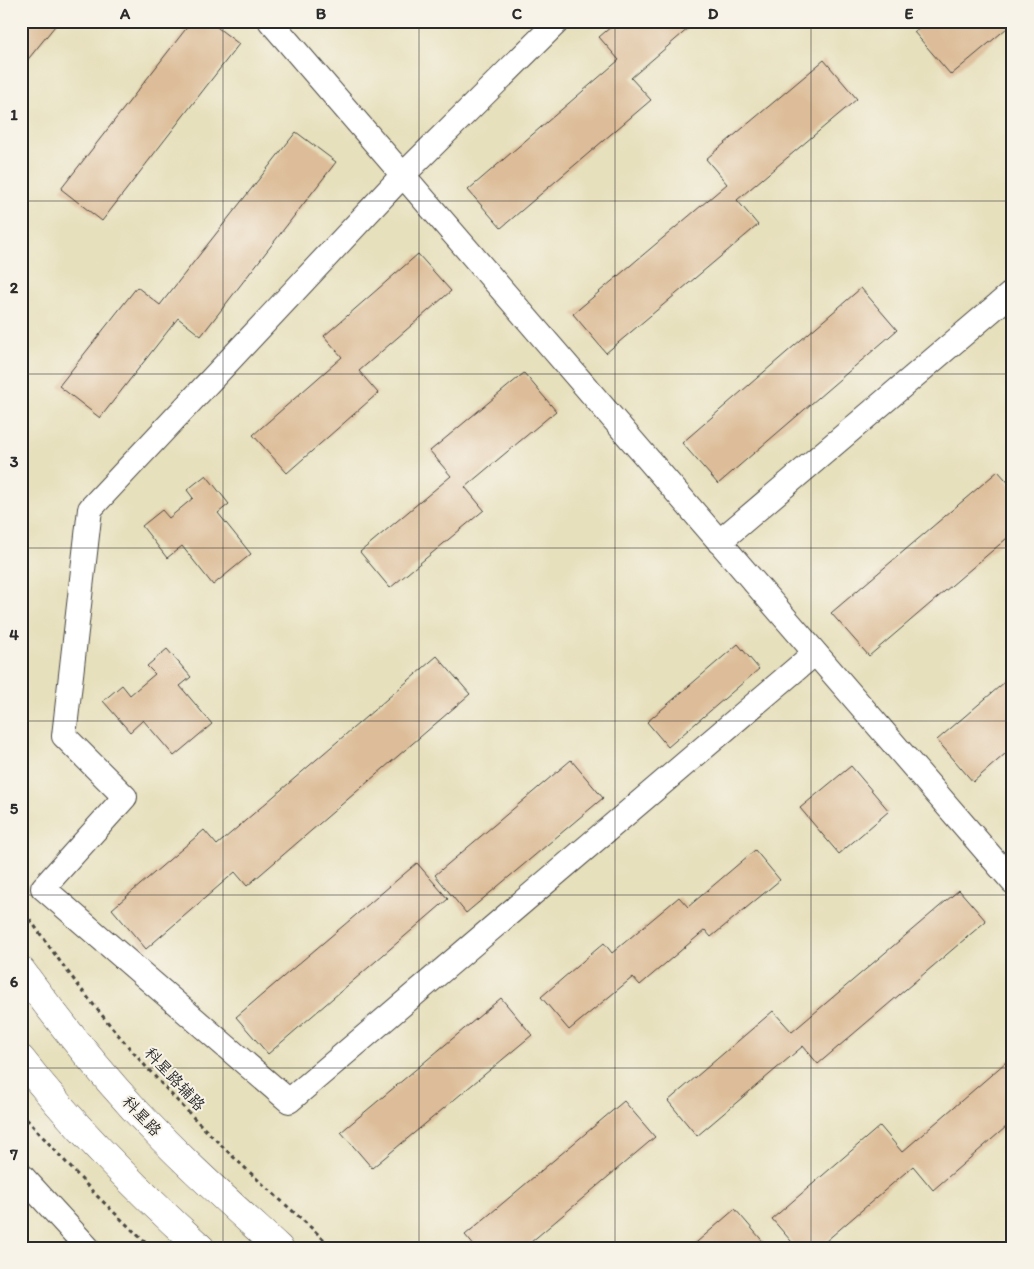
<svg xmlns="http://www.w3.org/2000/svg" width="1034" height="1269" viewBox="0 0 1034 1269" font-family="Itim,'LXGW WenKai TC',sans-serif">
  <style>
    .building { fill: #ddbd99 }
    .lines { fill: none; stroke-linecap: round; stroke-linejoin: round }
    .minor-casing { stroke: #474641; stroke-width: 26 }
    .primary-casing { stroke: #474641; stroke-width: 29 }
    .path { stroke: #474641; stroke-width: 3; stroke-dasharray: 4 4; stroke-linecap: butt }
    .minor { stroke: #fff; stroke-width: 24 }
    .primary { stroke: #fff; stroke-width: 28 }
    .grid { fill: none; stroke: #2b2b2b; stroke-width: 1; stroke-opacity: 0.55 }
    .labels { text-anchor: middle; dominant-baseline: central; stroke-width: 4; stroke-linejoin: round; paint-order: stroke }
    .street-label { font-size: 16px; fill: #2b2b2b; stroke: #f7f3e8 }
    .neatline { fill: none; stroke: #2b2b2b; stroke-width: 2 }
    .grid-label { font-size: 16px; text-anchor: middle; font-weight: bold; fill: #2b2b2b }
  </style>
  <rect width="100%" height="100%" fill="#f7f3e8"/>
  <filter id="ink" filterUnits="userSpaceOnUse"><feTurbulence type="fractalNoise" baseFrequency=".02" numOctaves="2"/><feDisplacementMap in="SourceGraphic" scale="10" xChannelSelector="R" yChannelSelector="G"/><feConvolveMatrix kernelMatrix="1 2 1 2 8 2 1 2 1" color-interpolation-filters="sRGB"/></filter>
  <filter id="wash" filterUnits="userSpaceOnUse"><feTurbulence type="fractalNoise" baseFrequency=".0096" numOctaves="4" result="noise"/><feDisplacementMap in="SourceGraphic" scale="20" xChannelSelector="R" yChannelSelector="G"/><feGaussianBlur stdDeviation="1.12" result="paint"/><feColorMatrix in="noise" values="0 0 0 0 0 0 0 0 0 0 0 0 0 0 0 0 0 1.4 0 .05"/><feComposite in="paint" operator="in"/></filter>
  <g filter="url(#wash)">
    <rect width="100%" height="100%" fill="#e7e0bd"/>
    <g id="blocks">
      <path class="building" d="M21,21H59L21,68Z
        M192,21H209L239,44L102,221L61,189Z
        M618,21H697L631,78L651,100L501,228L468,190L619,60L599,37Z
        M927,21H1013V23L951,75L914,32Z
        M824,60L857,99L737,200L758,225L606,353L573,314L727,184L706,159Z
        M296,132L336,162L201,336L178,318L100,418L59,386L137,287L160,305Z
        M418,254L451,291L359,371L378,393L287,473L253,435L342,357L324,336Z
        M861,288L897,330L718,484L682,443Z
        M524,373L556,411L465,487L484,510L390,588L360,552L451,476L430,451Z
        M998,471L1013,488V533L869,656L831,613Z
        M206,475L229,504L218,513L251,554L213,585L182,546L167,558L142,526L162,510L169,518L193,498L187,490Z
        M738,644L759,669L668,747L647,722Z
        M167,649L191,677L180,686L212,724L174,756L143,720L130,732L103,701L122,685L130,695L155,674L147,666Z
        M437,656L470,694L247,886L235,872L146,949L112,909L204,830L217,845Z
        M1013,675V747L973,782L937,740Z
        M571,760L603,798L466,913L435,875Z
        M851,766L889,811L839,854L800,808Z
        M755,850L780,880L711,937L705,930L640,985L633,977L569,1030L541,997L604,943L612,953L679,897L688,907Z
        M417,863L448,899L268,1054L236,1017Z
        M959,890L986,921L818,1064L803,1046L697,1136L668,1101L773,1011L792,1032Z
        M501,998L532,1035L372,1168L341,1132Z
        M1013,1056V1121L933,1190L913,1166L818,1248H797L772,1219L880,1126L902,1152Z
        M624,1101L655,1137L524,1248H476L465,1235Z
        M735,1209L766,1245L763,1248H690Z"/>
    </g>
  </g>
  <g filter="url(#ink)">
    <use href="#blocks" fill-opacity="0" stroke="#474641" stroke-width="1"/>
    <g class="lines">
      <defs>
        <path id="minor" d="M270,21L1013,882
          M558,21L403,175L90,509L64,736L125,797L43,888L289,1101L815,653
          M719,542L1013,292
          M21,1175L88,1248"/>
        <path id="primary" d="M21,970C56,1018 94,1065 134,1109C179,1158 230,1203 279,1248
          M21,1059C75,1128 136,1189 201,1248"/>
      </defs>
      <use href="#minor" class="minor-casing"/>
      <use href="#primary" class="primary-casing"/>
      <path class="path" d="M21,906C80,994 148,1074 224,1148C259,1182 297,1214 333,1248
        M21,1113L94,1193L151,1248"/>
      <use href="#minor" class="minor"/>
      <use href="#primary" class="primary"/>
    </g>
  </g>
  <path class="grid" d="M223,21V1248M419,21V1248M615,21V1248M811,21V1248M21,201H1013M21,374H1013M21,548H1013M21,721H1013M21,895H1013M21,1068H1013"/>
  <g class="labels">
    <g class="street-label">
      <text transform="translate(175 1079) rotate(47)">科星路辅路</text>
      <text transform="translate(142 1116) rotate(47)">科星路</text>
    </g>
  </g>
  <rect width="1034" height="1269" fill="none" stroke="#f7f3e8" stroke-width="55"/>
  <rect x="28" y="28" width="978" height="1214" class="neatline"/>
  <g class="grid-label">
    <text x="125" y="19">A</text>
    <text x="321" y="19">B</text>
    <text x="517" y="19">C</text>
    <text x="713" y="19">D</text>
    <text x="909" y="19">E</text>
    <text x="14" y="120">1</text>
    <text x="14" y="293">2</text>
    <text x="14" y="467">3</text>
    <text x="14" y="640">4</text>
    <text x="14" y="814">5</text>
    <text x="14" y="987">6</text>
    <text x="14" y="1160">7</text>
  </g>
</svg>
